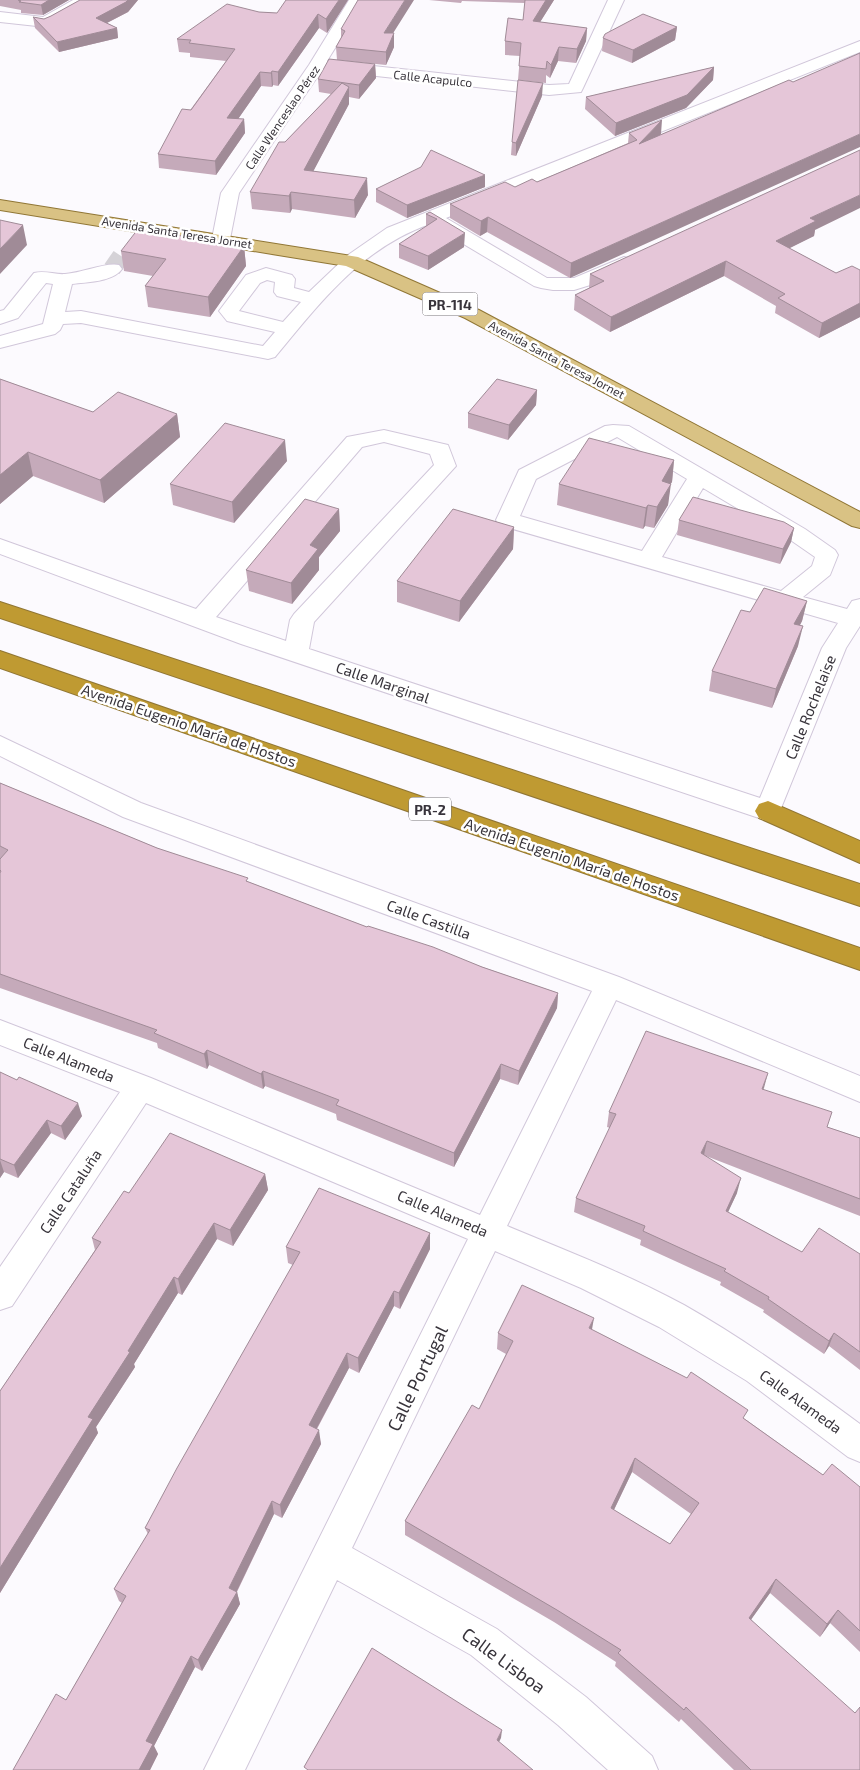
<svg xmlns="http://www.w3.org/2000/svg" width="860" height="1770" viewBox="0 0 860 1770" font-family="'Exo 2',sans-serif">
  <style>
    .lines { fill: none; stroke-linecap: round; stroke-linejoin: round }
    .minor-tunnel { stroke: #d5d2d7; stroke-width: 18; stroke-dasharray: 18 9; stroke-linecap: butt }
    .minor-casing { stroke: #d1c7da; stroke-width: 2 }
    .major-casing { stroke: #907635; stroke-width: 2 }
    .highway-casing { stroke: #907635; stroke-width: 2 }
    .minor { fill: #fff; fill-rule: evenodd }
    .major { fill: #d9c284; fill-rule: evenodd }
    .highway { fill: #bf9a32; fill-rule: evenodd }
    .wall { fill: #c5aaba; fill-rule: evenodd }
    .shaded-wall { fill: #a08b97 }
    .building { fill: #e5c6d8; stroke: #a08b97; fill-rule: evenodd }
    .labels { text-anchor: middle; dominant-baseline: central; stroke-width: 5; stroke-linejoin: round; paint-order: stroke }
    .far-street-label { font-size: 12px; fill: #38343b; stroke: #fff }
    .shield { fill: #fff; stroke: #747176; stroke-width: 1 }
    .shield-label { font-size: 14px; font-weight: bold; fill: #38343b }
    .street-label { font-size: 15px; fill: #38343b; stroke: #fff }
    .near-street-label { font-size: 18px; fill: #38343b; stroke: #fff }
  </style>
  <rect width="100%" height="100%" fill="#fcfafe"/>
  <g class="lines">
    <path class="minor-tunnel" d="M112,269L121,256"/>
    <defs>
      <path id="minor" d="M73,0H89L83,7L52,25L46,27L0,22V12L43,17Z
        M349,0H365L327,61L549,85L569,84L608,0H624L583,88L581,92L549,95L322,70L239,193L230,239L228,243L221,245L214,243L212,239L221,193L309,65Z
        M860,41V52L446,218L547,278H574L624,257L631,259L633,263L631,267L600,282L574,290H553L541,288L534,286L430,224C361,248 320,303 275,357L268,359L81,323L63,324L60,330L55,334L0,348V336L43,324L53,284L46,283L18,318L0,324V311L4,310L34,273C45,270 55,275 65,274C81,273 107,262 119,265L122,269C113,282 87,282 72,284L65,312L81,311L263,346L275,332L227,321L219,311L246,275L266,268L292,275L295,279L294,288L309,292L348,255L387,228ZM267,280L275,282L274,292L277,296L301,302L283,322L239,311L260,283Z
        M613,425L629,426L805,529L835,550L838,555L830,575L803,597L847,609L852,601L860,599V626L846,648L777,818L768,821L759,818L241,644L0,554V539L196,609L347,437L384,430L448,445L456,466L314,622L309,649L760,798L822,648L838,623L499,525L496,520L519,470L605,426ZM617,437L687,479L642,551L520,516L536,479ZM384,442L430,454L434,465L294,614L290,620L286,641L216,617L362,447ZM703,488L789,539L815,557L812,566L781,591L662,557Z
        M0,736L141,803L619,977L860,1076V1102L616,1000L507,1226C567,1251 627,1274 684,1305C746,1340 803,1382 860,1424V1462L848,1457L747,1381L659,1327L581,1288L495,1251L352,1548L497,1629L586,1697L652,1756L658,1770H608L558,1725L471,1655L337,1580L245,1770H204L468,1239L146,1103L12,1306L0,1310V1267L120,1092L0,1045V1020L151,1078L480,1215L592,991L123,817L0,756Z"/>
      <path id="major" d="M0,200L358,257L479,310L860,512V528L852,526L465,318L346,266L0,210Z"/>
      <path id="highway" d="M0,602L860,884V906L0,618Z
        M0,651L860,948V970L0,668Z
        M768,801L860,841V863L759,818L755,811L759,804Z"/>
    </defs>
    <use href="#minor" class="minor-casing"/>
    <use href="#major" class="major-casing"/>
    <use href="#highway" class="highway-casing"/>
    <use href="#minor" class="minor"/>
    <use href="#major" class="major"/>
    <use href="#highway" class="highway"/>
  </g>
  <path class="wall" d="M0,0H69L43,15L21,13V10L0,6Z
    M80,0H138L128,12L107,23L117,28L118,38L59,52L35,28L33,17L44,19L51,16Z
    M348,0L327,33L319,28L278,86L273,85L272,87L261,86L238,119H244L245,133L216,175L159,168L158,154L226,61L190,57V53L179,52L177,39L259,12L277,13Z
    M429,0H554L540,22L587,28L586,41L576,63L558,61L550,78L546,75V83L518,80L520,56L505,55V41L523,20L525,3L462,1L461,3Z
    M677,27L675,40L632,63L602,51L603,38Z
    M341,29L394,33V47L386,65L337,60L336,47L341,38Z
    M375,64L376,78L359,99L349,97V104L313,171L368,195L355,218L292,209L290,213L252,209L250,192L285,142L331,94L319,92L318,79Z
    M714,67L713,80L686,108L615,136L585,109L586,97Z
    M793,82L570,278L487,232L480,236L450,218V204L515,187L537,182L628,143L629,133L661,134L660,135Z
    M542,96L516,156L511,155L512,142Z
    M485,187L407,218L376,202V189Z
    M430,212L464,247L428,270L399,258V244L426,227V214Z
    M815,230L814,236L789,248L836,273L860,270V317L819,338L775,313L776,306L724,276L610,332L574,310L575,295L589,288L590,274Z
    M244,246L246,266L210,317L148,307L145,286L153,276L124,271L121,251Z
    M0,379L93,412L177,414L180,437L104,503L33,476L0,504Z
    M537,390L536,405L508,440L468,428V413Z
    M674,460L672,482L670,484L668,505L654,528L645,526L643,529L557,505L559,484Z
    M287,461L234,523L173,505L170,484Z
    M339,509L340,531L319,557V570L292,604L249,591L246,570Z
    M679,520L794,528L791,542L780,564L677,535Z
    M514,527L513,549L459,622L397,602V581Z
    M807,601L802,621L800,625L798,646L772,708L709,691L712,671L750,612Z
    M0,783L157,848L249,882L367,927L558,993L557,1008L518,1085L500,1079L454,1167L337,1120L336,1114L265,1086L263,1089L209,1065L207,1069L158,1048L157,1043L0,988Z
    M0,1072L82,1116L65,1140L51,1133L18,1178L4,1172L0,1178Z
    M763,1090L827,1127L860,1138V1216L706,1156L737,1193L728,1212L802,1252L860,1254V1370L829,1346L824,1354L763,1312L764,1310L720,1285L721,1282L640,1245L641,1240L574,1212L576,1198L610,1128L607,1127L609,1112Z
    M265,1174L268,1190L233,1246L217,1239L182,1295L178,1293L134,1364L135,1367L96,1427L98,1433L0,1593V1391L95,1250L92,1238Z
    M430,1233V1249L400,1309L394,1306L359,1373L349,1368L317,1429L321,1444L282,1518L274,1514L237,1592L240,1604L202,1671L195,1667L154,1746L158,1754L150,1770H13L66,1700L122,1603L119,1601L114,1589L148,1534L145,1528L293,1265L288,1263L286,1247Z
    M592,1330L745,1419L823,1475L860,1487V1652L830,1623L820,1637L770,1593L751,1619L860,1770H734L681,1719L679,1722L615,1666L616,1662L554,1622L405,1535V1521L479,1409L506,1354L497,1349L498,1333ZM632,1472L691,1514L670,1544L614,1510Z"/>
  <path class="shaded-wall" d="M49,0H69L43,15L41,5Z
    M128,0H138L128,12L97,28L96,18Z
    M339,0H348L327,33L326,19Z
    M405,0H414L385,46L384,33Z
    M546,0H554L532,35L533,21Z
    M318,14L319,28L278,86V72Z
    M677,27L675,40L632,63L633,50Z
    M117,28L118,38L59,52L57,42Z
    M587,28L586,41L576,63L577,49Z
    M394,33V47L386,65V52Z
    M559,47L558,61L550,78L551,65Z
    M375,64L376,78L359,99V85Z
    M714,67L713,80L686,108L615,136L616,123Z
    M272,71L273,85L272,87L271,73Z
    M260,72L261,86L229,132L227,118Z
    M543,83L542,96L516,156V143Z
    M349,87V104L305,187L304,170Z
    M244,119L245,133L216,175L215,161Z
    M662,120L661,134L638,158L639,144Z
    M860,134V147L570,278L571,263Z
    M485,175V187L407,218V205Z
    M367,178L368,195L355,218L354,200Z
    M291,192L292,209L290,213L289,196Z
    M860,195V208L815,230L814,236L774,256L776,241L810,218Z
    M488,217L487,232L480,236L481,221Z
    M23,225L27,245L0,274V249Z
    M465,233L464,247L428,270V256Z
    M244,246L246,266L210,317L208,297Z
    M726,261L724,276L610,332L611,317Z
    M860,303V317L819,338L822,323Z
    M537,390L536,405L508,440L509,425Z
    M177,414L180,437L104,503L100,480Z
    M285,440L287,461L234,523L232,502Z
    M28,452L33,476L0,504V475Z
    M674,460L672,482L659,503L662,481Z
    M671,484L668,505L654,528L657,507Z
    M648,505L645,526L643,529L646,508Z
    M339,509L340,531L319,557V570L292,604L291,583L310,545Z
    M514,527L513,549L459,622L460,601Z
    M794,528L791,542L780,564L783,549Z
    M807,601L802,621L790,644L794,624Z
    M803,626L798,646L772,708L776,689Z
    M558,993L557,1008L518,1085L519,1071Z
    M207,1050L209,1065L207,1069L204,1054Z
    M501,1064L500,1079L454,1167V1153Z
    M263,1071L265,1086L263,1089L261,1074Z
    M768,1073L764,1088L757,1104L762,1089Z
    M78,1103L82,1116L65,1140L61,1126Z
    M47,1120L51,1133L18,1178L14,1165Z
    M707,1141L704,1155L701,1153Z
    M0,1160L4,1172L0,1178Z
    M265,1174L268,1190L233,1246L230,1230Z
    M741,1178L737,1193L722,1225L726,1211Z
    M214,1223L217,1239L182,1295L178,1279Z
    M430,1233V1249L400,1309L399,1293Z
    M174,1277L178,1293L134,1364L135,1367L96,1427L98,1433L0,1593V1568L88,1417L128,1351Z
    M394,1291V1306L359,1373L358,1358Z
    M594,1318L591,1335L589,1328Z
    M834,1333L829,1346L824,1354L829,1341Z
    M347,1353L349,1368L311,1439L309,1425Z
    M319,1430L321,1444L282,1518L280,1505Z
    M635,1458L632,1472L608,1522L611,1508Z
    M272,1501L274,1514L233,1599L237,1592L240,1604L202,1671L198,1660L229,1588Z
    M776,1579L770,1593L743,1631L749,1618Z
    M838,1610L830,1623L820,1637L827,1624Z
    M191,1656L195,1667L154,1746L158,1754L150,1770H139L146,1741Z
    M502,1730L501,1738L496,1748L497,1740Z"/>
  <path class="building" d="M18,0H49L41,5L19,2L21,1Z
    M80,0H128L126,2L96,18L117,28L57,42L33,17L44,19L51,16Z
    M286,0H339L326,19L318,14L278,72L272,71L271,73L260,72L227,118L244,119L215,161L158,154L182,109L191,110L235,49L189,43L191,40L177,39L227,4L259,12L277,13Z
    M358,0H405L384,33H394L386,52L336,47L345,31L341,29Z
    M525,0H546L533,21L587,28L577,49L559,47L551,65L547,61L546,69L519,66L521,43L505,41L508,18L523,20Z
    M643,14L677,27L633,50L603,38L605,34Z
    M860,53V134L571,263L488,217L481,221L450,204L505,182L515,187L532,179L537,182L637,140L629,133L662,120L639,144L789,80L793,82Z
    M329,59L375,64L359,85L318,79Z
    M714,67L687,95L616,123L586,97Z
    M518,80L543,83L516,143L512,142Z
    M342,83L349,87L304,170L367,178L354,200L291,192L289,196L250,192L279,142H285Z
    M431,150L485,175L407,205L376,189L421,167Z
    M860,150V195L810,218L816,221L776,241L836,273L852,266L860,270V303L822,323L778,298L785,294L726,261L611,317L575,295L604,281L590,274Z
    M430,212L465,233L428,256L399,244L437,219L426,214Z
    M0,220L23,225L0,249Z
    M138,229L244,246L208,297L145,286L166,259L121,251Z
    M0,379L93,412L118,392L177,414L100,480L28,452L0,475Z
    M497,379L537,390L509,425L468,413Z
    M225,423L285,440L232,502L170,484Z
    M589,438L674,460L662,481L671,484L657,507L648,505L646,508L559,484Z
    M693,497L784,522L794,528L783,549L679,520Z
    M305,499L339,509L310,545L318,549L291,583L246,570Z
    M453,509L514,527L460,601L397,581Z
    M764,588L807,601L794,624L803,626L776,689L712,671L741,610L750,612Z
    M0,783L157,848L248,878L246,881L367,927L368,926L433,947L482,967L558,993L519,1071L501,1064L454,1153L336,1105L339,1100L263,1071L261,1074L207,1050L204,1054L154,1033L157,1030L0,974V873L1,871L0,870V859L8,850L0,846Z
    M646,1031L768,1073L762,1089L832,1112L827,1127L860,1138V1199L707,1141L701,1153L741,1178L726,1211L802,1252L819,1228L860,1254V1352L834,1333L829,1341L768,1299L769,1297L724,1271L726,1269L643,1231L645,1226L576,1198L616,1114L609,1112Z
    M0,1072L17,1080L19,1077L78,1103L61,1126L47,1120L14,1165L0,1159Z
    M170,1133L265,1174L230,1230L214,1223L178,1279L174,1277L128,1351L130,1352L88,1417L93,1419L0,1568V1391L101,1242L92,1238L124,1191L129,1193Z
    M319,1188L430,1233L399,1293L394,1291L358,1358L347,1353L309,1425L319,1430L280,1505L272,1501L229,1588L237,1592L198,1660L191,1656L146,1741L153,1744L139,1770H13L56,1694L66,1700L126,1596L114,1589L150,1530L145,1528L177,1468L300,1252L286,1247Z
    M522,1285L594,1318L589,1328L687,1378L691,1372L748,1410L743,1418L823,1475L832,1464L860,1487V1631L838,1610L827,1624L776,1579L749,1618L855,1713L860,1707V1770H751L686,1707L684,1710L618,1653L621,1650L557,1610L405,1521L472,1405L479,1409L513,1341L498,1333ZM635,1458L699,1503L670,1544L611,1508Z
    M372,1648L502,1730L497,1740L533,1770H308L304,1767Z"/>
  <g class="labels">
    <g class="far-street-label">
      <text transform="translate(433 78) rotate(6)">Calle Acapulco</text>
      <text transform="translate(282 117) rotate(-56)">Calle Wenceslao Pérez</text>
      <text transform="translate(177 232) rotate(9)">Avenida Santa Teresa Jornet</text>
      <text transform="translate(557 359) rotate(28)">Avenida Santa Teresa Jornet</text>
    </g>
    <g class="shield">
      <rect x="422.5" y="292.5" width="55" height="23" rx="4"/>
      <rect x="409" y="797.5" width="42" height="23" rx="4"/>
    </g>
    <g class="shield-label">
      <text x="450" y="304">PR-114</text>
      <text x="430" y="809">PR-2</text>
    </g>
    <g class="street-label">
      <text transform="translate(383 682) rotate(19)">Calle Marginal</text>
      <text transform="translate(810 707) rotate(-68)">Calle Rochelaise</text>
      <text transform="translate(189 725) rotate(19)">Avenida Eugenio María de Hostos</text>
      <text transform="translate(572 859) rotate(19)">Avenida Eugenio María de Hostos</text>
      <text transform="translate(429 919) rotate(20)">Calle Castilla</text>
      <text transform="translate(69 1059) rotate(22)">Calle Alameda</text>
      <text transform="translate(70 1191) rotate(-56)">Calle Cataluña</text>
      <text transform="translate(443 1213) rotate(23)">Calle Alameda</text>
      <text transform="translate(801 1401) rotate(36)">Calle Alameda</text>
    </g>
    <g class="near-street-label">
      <text transform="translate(417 1378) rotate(-64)">Calle Portugal</text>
      <text transform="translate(504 1660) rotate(36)">Calle Lisboa</text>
    </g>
  </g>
</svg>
